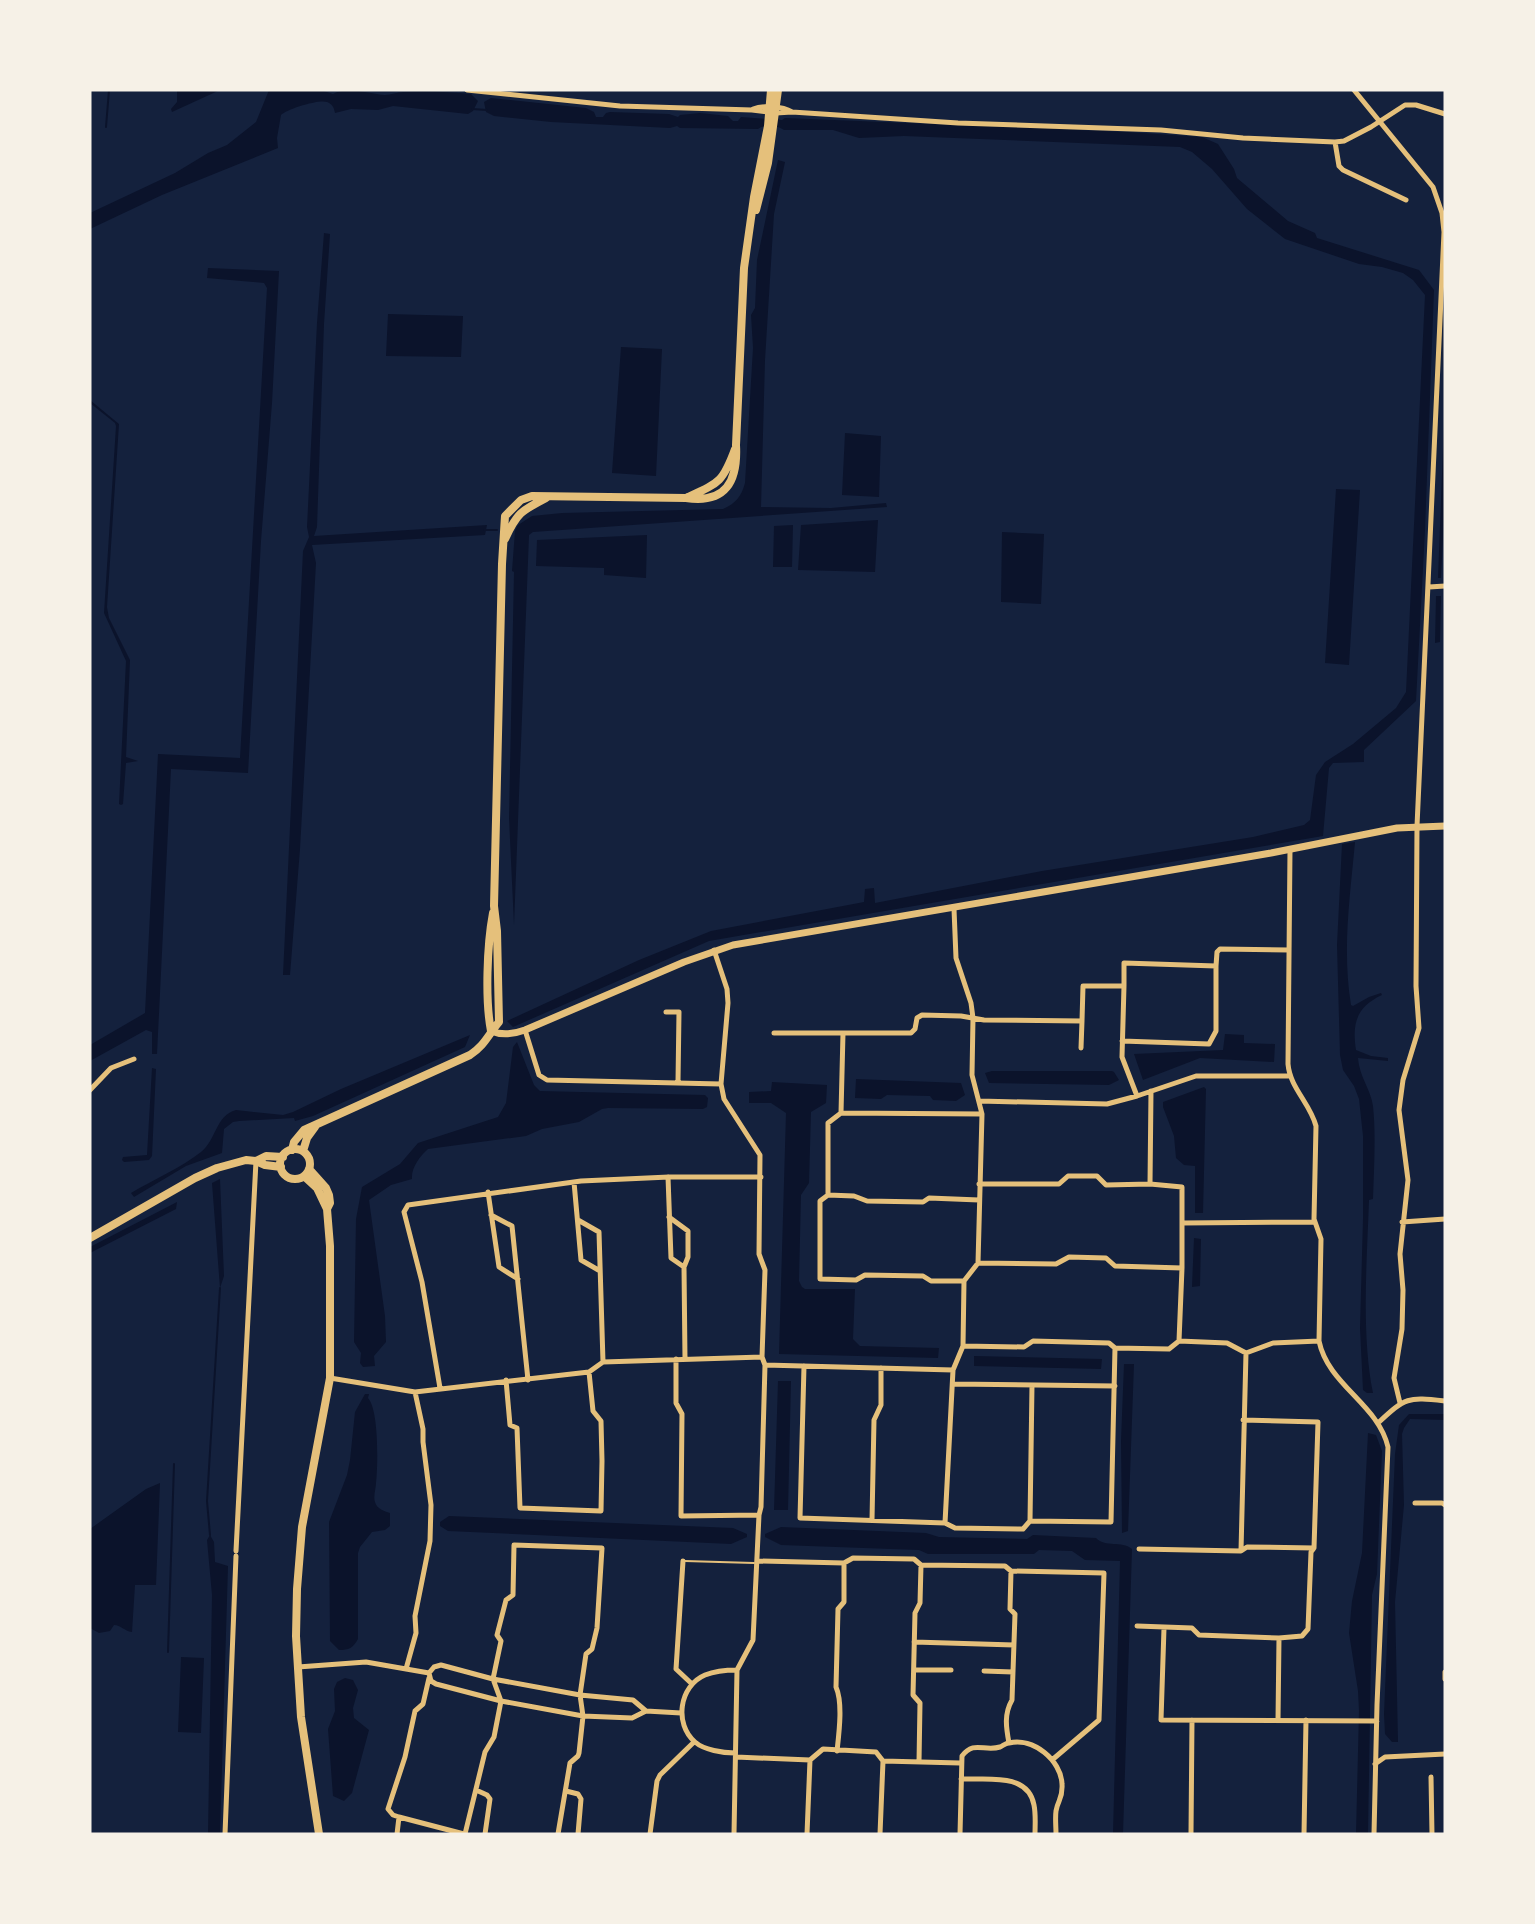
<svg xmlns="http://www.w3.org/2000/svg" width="1535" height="1924" viewBox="0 0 1535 1924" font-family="Poppins,sans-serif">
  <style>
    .water { fill: #0b132b }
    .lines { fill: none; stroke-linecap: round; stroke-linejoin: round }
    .stream { stroke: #0b132b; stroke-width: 2 }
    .service { stroke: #e5c07b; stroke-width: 2 }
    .minor { stroke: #e5c07b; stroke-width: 5 }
    .tertiary { stroke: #e5c07b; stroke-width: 7 }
    .secondary { stroke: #e5c07b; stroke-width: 8 }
  </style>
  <rect width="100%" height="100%" fill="#14213d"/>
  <path class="water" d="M177,90H220L172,112L171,109L177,102Z
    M269,90H321L333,94C347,86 370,94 385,95C391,95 397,92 404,92C426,90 448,92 471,94L478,101L473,111L468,114L393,106L378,110L351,109L335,113C334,107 332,104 327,102C319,99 287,109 281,115L277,138L278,148L162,195L90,229V213L175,173L208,153L227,145L256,122Z
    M491,98L586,108L594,112L596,117H603L606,113L610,112L669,114L678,117L680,115L700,113L728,116L733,121H738L741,117L782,120L785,118L1127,132L1202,137L1218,144L1234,169L1237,178L1288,221L1315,233L1317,238L1419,270L1434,290L1425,530L1416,701L1364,750V762L1333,763L1329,768L1323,836L709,941L513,1027L507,1021L639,960L711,931L864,902L865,889L874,888L875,903L1042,871L1253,837L1304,825L1310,820L1316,775L1325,762L1353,744L1396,708L1406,692L1425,295L1413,280L1403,273L1382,267L1359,264L1285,239L1247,209L1212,169L1192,152L1180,147L904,136L859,138L833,130H784C777,125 765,124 758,129L680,128L677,126L670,128L551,122L494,116L486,112L484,102Z
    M778,160L785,162L774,214L765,360L761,507L831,508L886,503L887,507L533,532L529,535L514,925L509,818L514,572L512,571L515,531L518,525L532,516L562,513L723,509C736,503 741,497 745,483L753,348L751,315L755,308L757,260Z
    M324,233L330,234L324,324L317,527L314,536L487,525L485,535L312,545L316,563L300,849L290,975H283L303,551L309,537L307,527L317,323Z
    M208,268L279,271L272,403L261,541L248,773L171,769L157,1054H152V1032L146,1030L90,1061V1045L145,1013L158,754L240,758L267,288L264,283L207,278Z
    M388,314L463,316L461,357L386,356Z
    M621,347L662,349L656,476L612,473Z
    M1445,396V499L1441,578H1438Z
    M90,400L119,424L107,607L109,618L130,660L126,757L138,761L126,763L123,804L121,805L119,804L126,661L104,613L116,426L115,423L90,403Z
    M845,433L881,436L879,497L842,495Z
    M1336,489L1360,490L1349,665L1325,663Z
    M878,520L875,572L798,570L801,525Z
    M793,525L792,567H773L774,526Z
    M1002,532L1044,534L1041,604L1001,602Z
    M647,535L646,578L604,575V568L536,566L537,540Z
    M1436,596H1441L1440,642L1435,643Z
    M1355,842C1350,898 1342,949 1351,1005L1353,1006L1369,997L1381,993L1382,995C1356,1007 1352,1024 1356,1050L1371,1056L1388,1058V1061L1358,1058C1359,1076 1371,1090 1373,1106C1376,1134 1374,1168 1373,1199L1369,1200C1367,1260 1361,1334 1373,1393H1367L1363,1390L1360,1328L1363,1219V1136L1359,1099L1354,1086L1343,1070L1340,1055L1337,945L1342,844Z
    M1225,1034L1244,1035V1043L1275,1044L1274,1062L1200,1058L1143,1080L1134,1054L1223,1050Z
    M470,1035L465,1047L313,1116L295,1121L294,1118L239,1121L233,1122L224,1129L222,1153L186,1166L134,1197L131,1193C153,1180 182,1167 201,1152C217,1139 215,1116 236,1110L283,1115L293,1112L341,1089Z
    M517,1042L534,1085L540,1091L705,1095L708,1098L707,1107L703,1109L608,1108L602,1109L579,1122L542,1129L526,1136L428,1149C420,1156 411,1168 412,1179L391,1185L369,1200L385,1316L386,1342L374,1356L375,1366L363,1367L360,1363L361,1353L354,1342L356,1219L362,1187L400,1164L418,1143L498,1117L506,1103L513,1047Z
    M152,1068L156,1069L152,1156L149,1160L124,1162L122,1160L123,1157L147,1155Z
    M992,1071H1112L1114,1072L1119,1080L1109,1085L989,1083L985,1073Z
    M856,1079L961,1083L965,1095L956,1101L933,1100L930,1096L887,1095L881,1099L855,1098Z
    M772,1082L827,1085L826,1103L811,1112L809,1183L801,1195L799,1281L802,1287L805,1289H855L853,1339L860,1346L939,1348L938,1358L779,1354L786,1113L771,1103H749V1092L771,1091Z
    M1204,1087L1206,1089L1203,1213H1195V1166L1184,1165L1176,1158L1174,1136L1163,1107V1102Z
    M220,1179L224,1276L220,1288L212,1183Z
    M177,1202L176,1209L90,1253V1247Z
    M1194,1238L1201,1239L1200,1286L1192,1287Z
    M974,1356L1102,1359L1101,1369L974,1366Z
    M1124,1364H1134L1128,1531L1122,1533L1121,1441Z
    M778,1381H791L788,1510H774Z
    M365,1394H369L368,1398C379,1410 378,1466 376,1483C376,1488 373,1497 375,1502C377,1509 384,1511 390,1513V1526L385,1530L372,1532L360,1547L358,1553V1639C353,1648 349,1650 339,1650L330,1641L329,1522L347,1475L350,1460L355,1412Z
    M1409,1414H1445V1420L1410,1419L1404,1428L1402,1434L1404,1505L1395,1602L1398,1742H1392L1385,1734L1384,1714L1395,1454L1399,1425Z
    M1368,1433L1376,1435L1382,1451L1377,1574L1372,1595L1368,1834H1356L1359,1711L1358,1691L1349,1633L1352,1601L1362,1553Z
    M160,1483L156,1585H135L132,1632C124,1631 121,1625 114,1625L110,1631L99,1633L90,1628V1529L146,1489Z
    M449,1516L733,1528L747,1534V1537L731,1544L448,1531L440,1526V1522Z
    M781,1527L926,1533L939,1537L1027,1539L1033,1535L1096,1538C1106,1548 1121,1540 1132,1549L1123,1834H1113L1120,1561L1085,1560L1072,1551L1039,1550L1034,1554H928L919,1550L781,1545L765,1537V1534Z
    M210,1535L214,1542L215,1562L228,1566L220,1834H208L212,1595L207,1540Z
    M181,1657L204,1658L201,1733L178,1732Z
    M345,1678L353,1680L358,1690L353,1708L354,1718L369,1730L352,1793L344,1801L333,1796L328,1729L335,1711L334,1689L337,1682Z"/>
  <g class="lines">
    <path class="stream" d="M472,109L487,110
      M106,127L109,90
      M484,530H497
      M210,1535L207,1501L220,1288
      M168,1652L174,1464"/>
    <path class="service" d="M685,1561L754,1563"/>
    <path class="minor" d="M467,90L620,106L752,110L776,113L792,112L958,123L1161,130L1243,138L1335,142L1344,141L1371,127L1405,105H1416L1445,114
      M1354,90L1433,187L1442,213L1444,232L1417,826L1416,986L1419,1028L1403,1080L1399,1110L1408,1180L1400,1254L1403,1290L1402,1329L1394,1378L1400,1403
      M753,109C764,105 782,106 792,112
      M1335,142L1339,166L1343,170L1406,200
      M1429,587L1445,586
      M1290,850L1288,1064C1290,1088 1310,1103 1316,1126L1314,1219L1321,1239L1319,1341C1328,1385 1378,1404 1388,1447L1377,1705L1374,1834
      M714,950L727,989L728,1003L721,1084L724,1099L760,1155L759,1254L765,1270L762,1357L765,1365L761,1507L759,1515L753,1640L737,1670L734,1834
      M1124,986L1122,1057L1137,1096L1196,1076H1289
      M666,1012H679L678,1082
      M525,1030L539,1075L547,1080L721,1084
      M774,1033H911L915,1029L917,1018L922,1015L961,1016L984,1020L1082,1021L1083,986H1124V963L1216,966L1217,952L1220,949L1289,950
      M843,1033L841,1113L828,1123V1195L820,1201V1279L856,1280L865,1275L923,1276L931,1281H964
      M1122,1041L1209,1044L1216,1031V966
      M1081,1048L1082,1021
      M90,1090L111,1068L134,1059
      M1151,1091L1150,1184L1182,1187V1268L1179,1341
      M979,1101L1107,1104L1137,1096
      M841,1113L982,1114
      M668,1177L671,1258L684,1267
      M574,1182L581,1260L600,1271
      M979,1184H1059L1068,1176H1097L1106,1185L1150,1184
      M488,1192L499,1267L518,1279
      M828,1195L854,1196L867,1201L923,1202L929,1198L979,1200
      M491,1215L512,1226L528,1380
      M669,1217L688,1231V1257L684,1267L685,1359
      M578,1220L599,1232L603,1362
      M1402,1222L1445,1219
      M1182,1223L1315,1222
      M978,1263L1056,1264L1069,1257L1106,1258L1115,1266L1182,1268
      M963,1346L1024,1347L1033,1341L1109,1343L1115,1348L1169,1349L1179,1341L1227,1343L1246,1353L1273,1343L1319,1341
      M676,1359V1403L682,1414L681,1516L759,1515
      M765,1365L953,1370
      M804,1366L800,1518L945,1523L955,1528L1023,1529L1030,1521L1111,1522L1115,1348
      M330,1378L415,1392L589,1372L603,1362L762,1357
      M506,1380L510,1425L517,1428L520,1508L601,1511L602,1461L601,1421L593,1411L589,1372
      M953,1384L1115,1386
      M440,1388L422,1282L404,1212L408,1205L581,1181L669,1177H761
      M1378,1423C1406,1397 1407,1397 1445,1401
      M1415,1503H1442L1445,1505
      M872,1520L874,1420L881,1405V1368
      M1030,1521L1032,1385
      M945,1523L953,1370L963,1346L964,1281L978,1263L982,1114L972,1075L973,1018L971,1003L956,958L954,909
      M1139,1549L1241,1551L1247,1547L1314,1548
      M236,1551L256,1161
      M1241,1551L1246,1353
      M683,1561L676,1669L692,1684
      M757,1561L844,1563L853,1558L914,1559L921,1565L1005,1566L1011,1571L1104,1573L1099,1720L1052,1760
      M1137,1626L1192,1628L1199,1635L1279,1638L1302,1636L1308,1629L1311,1552L1314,1548L1318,1422L1243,1420
      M1164,1628L1161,1720L1377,1721
      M914,1642L1014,1645
      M298,1667L366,1662L429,1673
      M406,1669L416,1633L415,1616L430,1541L431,1505L423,1442V1429L415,1392
      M914,1670H951
      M984,1671L1013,1672
      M1445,1672V1679
      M429,1673L431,1681L436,1684L501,1701L583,1716L632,1718L646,1711L681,1713
      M429,1673L434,1667L441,1665L493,1679L580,1695L633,1700L646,1711
      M429,1678L423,1704L415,1711L405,1757L388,1809L393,1815L399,1817L464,1834
      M1278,1720L1279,1638
      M1009,1743C1006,1727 1004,1714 1012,1700L1015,1614L1010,1609L1011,1571
      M837,1751C839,1733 843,1703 836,1687L838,1609L844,1602V1563
      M735,1753C723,1753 704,1750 695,1742C674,1724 679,1686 705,1675C715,1671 726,1670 737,1670
      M736,1757L810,1760L823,1749L876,1752L883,1761L960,1763
      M919,1762L920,1703L913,1695L915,1613L920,1603L921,1565
      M1375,1764L1385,1757L1445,1754
      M1431,1777L1432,1834
      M961,1779C986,1780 1028,1772 1034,1805C1036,1815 1035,1825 1035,1834
      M476,1790L487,1795L490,1799L485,1834
      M566,1791L578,1794L581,1799L578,1834
      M225,1834L236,1556
      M397,1834L399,1817
      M465,1834L485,1752L494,1737L501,1701L493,1679L501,1641L497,1635L506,1600L513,1595L514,1545L602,1548L597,1628L592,1649L586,1654L580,1695L583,1716L579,1753L578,1756L570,1763L558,1834
      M650,1834L657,1781L660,1775L694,1742
      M807,1834L810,1760
      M880,1834L883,1761
      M960,1834L962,1756C974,1740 984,1752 1000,1747C1003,1746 1005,1743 1009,1743C1033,1737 1061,1760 1062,1784C1063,1799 1058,1799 1056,1811C1055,1818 1056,1827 1056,1834
      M1191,1834L1192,1720
      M1304,1834L1306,1720"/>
    <path class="tertiary" d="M491,1031C503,1036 514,1034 525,1030L684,962L733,945L1271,853L1397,828L1445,826"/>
    <path class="secondary" d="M756,210L768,163L778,90
      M688,497C719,483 723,482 735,449
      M505,539C517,513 521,511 546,498
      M491,1031C485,1000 487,945 493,913
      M280 1164a15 15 0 1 1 30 0a15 15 0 1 1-30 0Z
      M292,1150L294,1142L304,1130L470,1055C485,1045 488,1035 499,1022L497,931L494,906L502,564L505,516L521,500L532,496L686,498C726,504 738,481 736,445L744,268L754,197L768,126L771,90
      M303,1151L307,1138L315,1127
      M256,1161L266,1156L283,1157
      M309,1169L326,1188L329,1195L330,1203L327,1209L330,1246V1378L302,1527L297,1589L296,1636L301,1717L319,1834
      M304,1176L317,1188L327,1209
      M90,1238L195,1178L217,1168L246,1160L256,1161L265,1165L281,1167"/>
  </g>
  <rect width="1535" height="1924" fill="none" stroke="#f6f1e7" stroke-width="183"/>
</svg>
